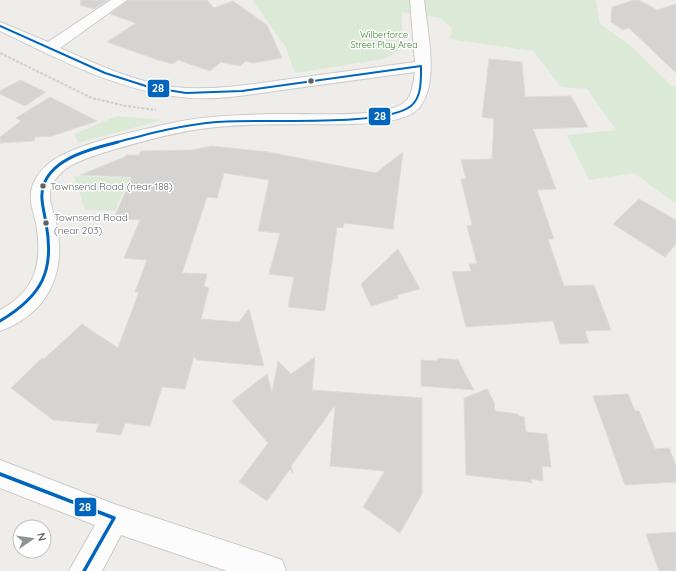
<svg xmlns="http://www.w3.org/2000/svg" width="676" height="571" viewBox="0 0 676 571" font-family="Quicksand,sans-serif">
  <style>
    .green { fill: #dbead6 }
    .building { fill: #d5d4d3; stroke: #dedcd9 }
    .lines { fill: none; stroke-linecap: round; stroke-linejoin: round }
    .minor-casing { stroke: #cbcbca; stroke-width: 2 }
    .path { stroke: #cbd1cc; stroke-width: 2; stroke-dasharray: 3 1.5; stroke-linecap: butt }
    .minor { fill: #fdfcfc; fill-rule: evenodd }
    .bus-1-far2-casing { stroke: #fff; stroke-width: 4 }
    .bus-1-far1-casing { stroke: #fff; stroke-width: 6 }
    .bus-1-casing { stroke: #fff; stroke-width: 6 }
    .bus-1-far2 { stroke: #0065bd; stroke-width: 2 }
    .bus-1-far1 { stroke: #0065bd; stroke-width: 3 }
    .bus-1 { stroke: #0065bd; stroke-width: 3.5 }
    .bus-dot { fill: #5f6468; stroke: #fff; stroke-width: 1.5 }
    .labels { text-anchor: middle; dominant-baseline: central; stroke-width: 3; stroke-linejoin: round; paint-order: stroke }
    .far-park-label { font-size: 9px; fill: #3e8233; stroke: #fff }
    .bus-label { font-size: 10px; fill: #5f6468; stroke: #fff; text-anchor: start }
    .line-badge { stroke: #fff; stroke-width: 1.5 }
    .badge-label { font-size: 11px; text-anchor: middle; font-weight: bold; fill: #fff }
  </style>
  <rect width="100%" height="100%" fill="#efedea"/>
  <path class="green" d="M252,0H596L600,24L631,46L671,85L676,87V204L634,173L589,180L567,135L616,130L587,89L561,87L533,51L450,39L452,29L440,18L402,12V43L398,51L384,59L295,73L285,46Z
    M117,116L162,120L78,143L74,134Z
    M74,176L161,179L156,191L124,190L115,211L85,210Z"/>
  <path class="building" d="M81,0H108L94,9L80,5Z
    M128,0H207L214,8L233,1L267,25L282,58L253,63L246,61L240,66L221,62L210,71L178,60L173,64L158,60L107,42L136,23L110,14Z
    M634,0H639L657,10L676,4V73L629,28L623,30L611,22L612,7Z
    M489,59L522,62L525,97L571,96L588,127L533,129L556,189L537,190L554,239H548L564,286L594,285L611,330L585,331L589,343L560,344L553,321L466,327L452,272L471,271L469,264H477L467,226L472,225L461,179H466L461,160L492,159L494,119L482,117Z
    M20,80L46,92L25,106L0,94V91Z
    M50,97L97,121L52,136L35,137L34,141L0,143V137L21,121L16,118Z
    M212,146L268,152L376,173L403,152L393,229L344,223L343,228L337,227L325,311L288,307L294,277L269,274L280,233L258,231L269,180L224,173L217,198L207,197L182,273L207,274L204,286L209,288L201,319L239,322L249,309L264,366L197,360L194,356L185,389L162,387L150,426L125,423L121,435L96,432L99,424L53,420L11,388L42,358L44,359L82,324L118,348L139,292H135L147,260L124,258L140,220L114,218L132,177L80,175L125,157L126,155H139L141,151L192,150Z
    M639,199L676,220V244L665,257L613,224Z
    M398,249L420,289L397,295L398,298L371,306L361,284Z
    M315,357L312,390L422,398V494L400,533L363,507L385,471L330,466L335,405L291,466L293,473L290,469L267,501L239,482L268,443L232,401L267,374L272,393L278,361L291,374Z
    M438,358L458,360L474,390L421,386V360L438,361Z
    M487,389L494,402L495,411L518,414L519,416L524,417L526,432L547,434L551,467L542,466L543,481L531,479L532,483L528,482L466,475L464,398Z
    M628,394L635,411H639L655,449L669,448L676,466V482L625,485L593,396Z
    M676,532V571H659L646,534Z"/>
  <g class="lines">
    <defs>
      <path id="minor" d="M111,0H127L60,48C96,64 135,82 174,87C210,91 247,85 283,80C327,74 371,68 415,62L410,0H424C427,30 440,83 419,108C405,123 370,123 351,124C301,125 250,122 200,129C166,134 132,144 99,154C81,160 58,168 51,188C47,200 55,215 57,227C66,275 47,314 0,331V310C36,291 43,262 36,223C34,214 30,204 31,194C31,184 39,172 47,165C70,145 132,132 163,125C199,116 237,115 274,114C304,113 378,119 402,104C413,97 413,83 415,72C370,78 326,84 282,90C246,95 209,102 173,96C112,88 55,57 0,31V22L48,42Z
        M0,460L114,504L271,556L282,560L286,571H227L121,535L102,571H69L95,525L0,488Z"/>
    </defs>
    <use href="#minor" class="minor-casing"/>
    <path class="path" d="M0,53L92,98L126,106L156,110"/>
    <use href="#minor" class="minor"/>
    <defs>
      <path id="bus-1-far2" d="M0,26L105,73L149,87L186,93L242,91L421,66C421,79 422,97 411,106C383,128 257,118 216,122C181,125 148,134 114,143"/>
      <path id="bus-1-far1" d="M0,321C42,296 55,271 46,223C44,210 39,196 44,184C54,157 94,148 118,142"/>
      <path id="bus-1" d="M0,474L114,518L84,571"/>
    </defs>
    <use href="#bus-1-far2" class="bus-1-far2-casing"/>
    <use href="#bus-1-far1" class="bus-1-far1-casing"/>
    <use href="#bus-1" class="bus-1-casing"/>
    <use href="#bus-1-far2" class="bus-1-far2"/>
    <use href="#bus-1-far1" class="bus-1-far1"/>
    <use href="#bus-1" class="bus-1"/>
  </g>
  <g class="bus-dot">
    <circle cx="311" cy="81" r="3.5"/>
    <circle cx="43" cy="186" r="3.5"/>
    <circle cx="46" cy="223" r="3.5"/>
  </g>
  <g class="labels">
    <g class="far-park-label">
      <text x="384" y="34">Wilberforce<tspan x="384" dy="10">Street Play Area</tspan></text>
    </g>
    <g class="bus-label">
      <text x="50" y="186">Townsend Road (near 188)</text>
      <text x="54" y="217">Townsend Road<tspan x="54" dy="13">(near 203)</tspan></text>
    </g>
  </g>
  <g class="line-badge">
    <rect x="147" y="79" width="23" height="19" rx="4" fill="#0065bd"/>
    <rect x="368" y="107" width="23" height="19" rx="4" fill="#0065bd"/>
    <rect x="74" y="497" width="23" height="20" rx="4" fill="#0065bd"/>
  </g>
  <g class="badge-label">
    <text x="158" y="92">28</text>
    <text x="380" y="120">28</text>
    <text x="85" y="511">28</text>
  </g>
  <g transform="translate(32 539) rotate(77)"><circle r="19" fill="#ffffff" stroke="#bfc1c3"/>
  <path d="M0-3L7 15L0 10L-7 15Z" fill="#919496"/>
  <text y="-6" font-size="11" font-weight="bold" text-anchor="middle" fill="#5f6468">N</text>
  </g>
</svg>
